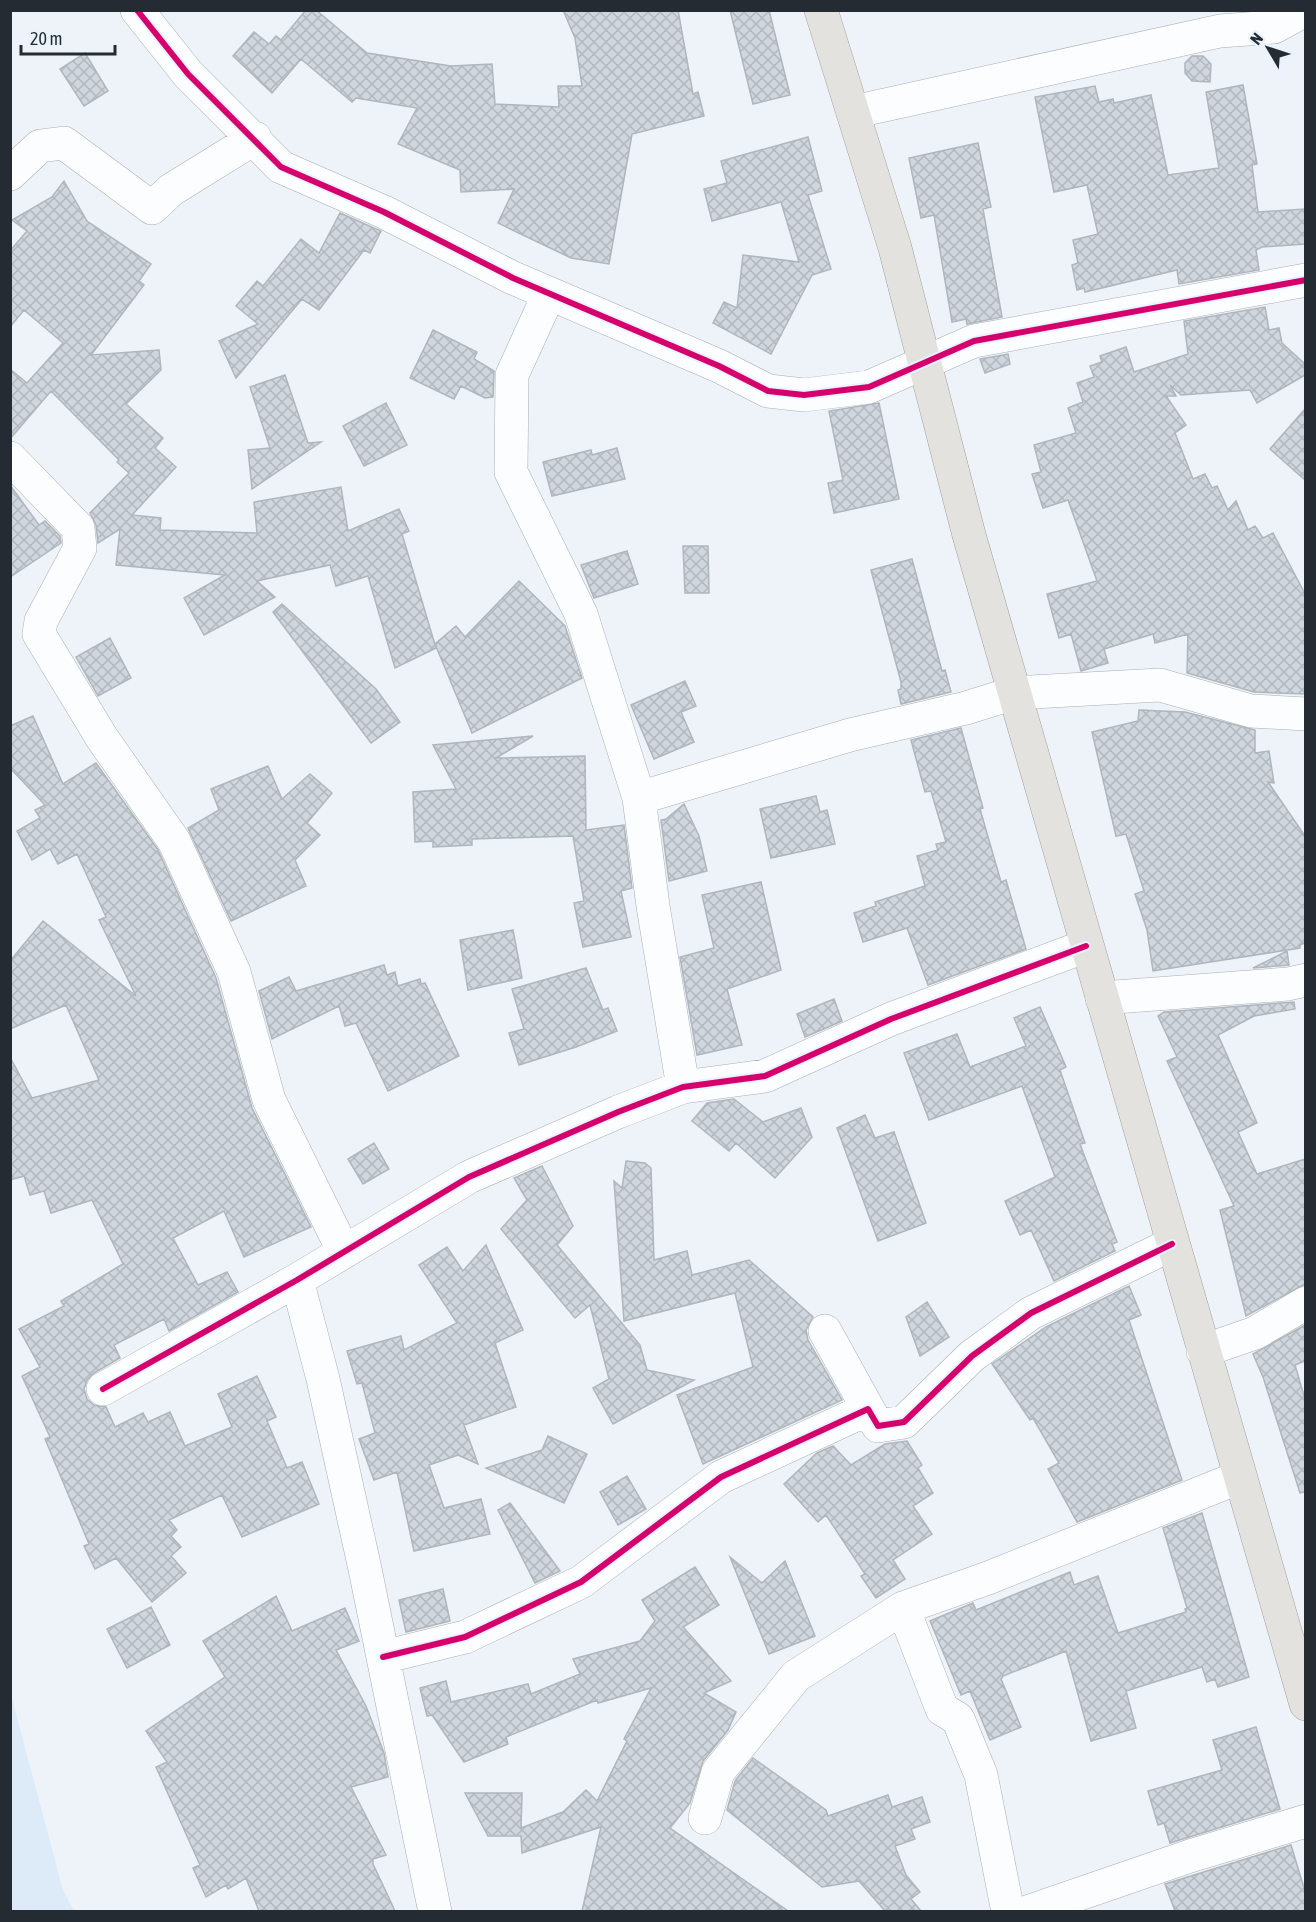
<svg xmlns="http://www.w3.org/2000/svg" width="1316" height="1922" viewBox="0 0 1316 1922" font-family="'Asap Condensed',sans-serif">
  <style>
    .built { fill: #ddebf8 }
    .building { fill: url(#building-cross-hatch); stroke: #b0b6bb; stroke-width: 1.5 }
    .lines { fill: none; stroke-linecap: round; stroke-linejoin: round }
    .minor-casing { stroke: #a9afb5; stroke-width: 34 }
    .major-casing { stroke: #a1a19a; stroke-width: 34 }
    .minor { stroke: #fcfdfe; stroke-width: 33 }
    .major { stroke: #e3e2de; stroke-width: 33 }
    .cycleway-casing { stroke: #e8f3fe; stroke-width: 10 }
    .cycleway { stroke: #d6006c; stroke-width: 6 }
  </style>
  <defs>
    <pattern id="building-cross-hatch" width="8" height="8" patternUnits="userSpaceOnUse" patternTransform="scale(1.5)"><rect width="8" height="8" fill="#cfd6dd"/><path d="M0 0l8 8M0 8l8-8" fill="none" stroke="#b2b8be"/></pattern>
  </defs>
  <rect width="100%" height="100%" fill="#edf3f9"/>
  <path class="built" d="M11,1695L63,1890L74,1911H11Z"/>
  <path class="building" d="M306,10H316L367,53L451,66L492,64L495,104L559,107L558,86H582L575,38L563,10H678L693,94L698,92L704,116L632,134L609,264L571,258L498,223L514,189L461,192L460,170L398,144L417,108L356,98L352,102L301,59L272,93L233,56L254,32L269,44L276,36L281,40Z
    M730,10H769L790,95L753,104Z
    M85,53L108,91L84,106L60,69Z
    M1192,56H1203L1211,64L1210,82L1192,81L1185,73V63Z
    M1243,85L1257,164L1252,165L1258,212L1305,209V244L1262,247L1256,250L1259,270L1179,284L1177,270L1085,292L1084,288L1077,290L1072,265L1078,263L1073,240L1098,234L1087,185L1054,192L1035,97L1095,86L1099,102L1113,99L1114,103L1151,95L1168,175L1219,168L1206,92Z
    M808,137L822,191L808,195L831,269L812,275L771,354L713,323L724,302L737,308L743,255L799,262L781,202L712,221L704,189L727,183L721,161Z
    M978,143L991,207L983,209L1002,317L967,324L966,319L952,322L934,215L921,218L909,158Z
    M64,181L87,221L151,264L139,281L144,285L91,355L159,350L161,370L126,404L163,438L155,448L176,467L132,515L161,518L160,530L257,533L254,502L341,487L348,531L399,509L409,531L402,534L436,648L395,668L368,576L336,586L330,565L257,581L275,597L204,635L184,598L225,575L116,565L120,529L98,543L96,525L90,513L129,473L117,462L119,460L51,391L10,439V369L27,383L63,343L24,310L10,327V251L27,231L12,220L52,197Z
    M340,213L381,231L370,253L364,250L319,310L302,299L236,378L219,341L258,324L236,306L257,281L263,286L301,239L319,253Z
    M1265,307L1269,330L1279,328L1282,343L1305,364V375L1257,403L1250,390L1181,395L1170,385L1176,396H1166L1186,425L1175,433L1193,479L1205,474L1212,488L1217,486L1228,510L1236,501L1248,530L1255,526L1263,538L1273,533L1305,594V694L1254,692L1187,673L1188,634L1155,643L1153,634L1104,649L1108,663L1081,671L1071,634L1059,638L1047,594L1097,581L1068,500L1043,508L1032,474L1041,472L1034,445L1076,433L1068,408L1083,402L1077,383L1094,377L1090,366L1102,362L1100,356L1126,347L1134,372L1188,354L1184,321Z
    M433,330L477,352L474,359L494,371L493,397L485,398L461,386L454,399L410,378Z
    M1008,354L1010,364L985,373L980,359Z
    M285,375L308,443L321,442L252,489L248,450L270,448L250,387Z
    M386,403L407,445L364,466L343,426Z
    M879,403L899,499L834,513L828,483L843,480L829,411Z
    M1305,409V480L1270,449Z
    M617,448L625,479L552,496L543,462L591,450L592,455Z
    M10,485L39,525L45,521L60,536L61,543L10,577Z
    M683,546H708L709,593H685Z
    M627,551L638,584L594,598L581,565Z
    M912,559L942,671L945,670L951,692L901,704L898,690L901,689V682L871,570Z
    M519,581L565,626L582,678L472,733L435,644L456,626L465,637Z
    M282,604L376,689L400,722L371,743L273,612Z
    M110,638L131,678L98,696L76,657Z
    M685,681L696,706L681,712L694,742L654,759L631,705Z
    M1139,710L1185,712L1255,730V753L1269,751L1274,783L1268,782L1305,836V943L1300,945V948L1153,971L1147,930L1135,894L1144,891L1126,834L1116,836L1092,732L1138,721Z
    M33,716L63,784L96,763L158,850L216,978L252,1108L311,1227L244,1257L224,1211L173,1238L198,1285L227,1272L238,1292L169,1331L164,1319L114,1345L120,1358L94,1373L87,1380L84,1389L87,1399L94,1405L106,1407L115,1427L143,1413L148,1422L170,1412L185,1446L232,1427L218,1394L257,1376L276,1417L267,1421L287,1468L302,1462L319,1504L242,1537L222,1495L169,1520L177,1530L171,1536L181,1547L171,1556L186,1573L152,1602L116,1558L95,1569L84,1546L89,1544L45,1439L50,1437L22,1376L40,1367L19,1329L64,1306L61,1301L123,1264L92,1200L51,1213L44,1191L30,1195L24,1176L10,1180V1057L32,1098L99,1080L66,1005L10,1029V961L43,921L136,996L99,920L106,917L77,854L58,864L50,849L32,860L17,831L40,818L35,810L45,805L10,768V726Z
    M961,728L983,808L980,809L1001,882L1006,880L1026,949L928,985L907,928L863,942L854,913L876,906L875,902L925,886L917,856L938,850L936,844L946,842L931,791L925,792L911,740Z
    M533,736L496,758L585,756L586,830L624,825L632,888L621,891L631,937L583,947L574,903L584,901L573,836L472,839V845L433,847V841L415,842L413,792L456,789L433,745Z
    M268,766L282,799L310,774L332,793L307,823L320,835L295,860L306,886L231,921L188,828L219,810L211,789Z
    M816,796L820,812L827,810L835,844L771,858L760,809Z
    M684,804L699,836L707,871L669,881L661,820L666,819Z
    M761,882L781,970L727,989L742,1045L697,1055L680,957L714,948L702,895Z
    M513,930L522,978L468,990L460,940Z
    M1287,951L1289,965L1253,968Z
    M384,965L387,975L395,972L398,986L420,979L421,984L425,983L459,1056L388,1091L356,1023L345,1026L339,1006L272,1039L259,991L289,977L296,991Z
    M586,968L603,1010L608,1008L617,1031L576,1047L519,1065L509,1033L524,1029L512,989Z
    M834,999L842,1021L805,1037L797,1014Z
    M1294,1002L1295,1009L1254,1016L1218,1035L1257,1123L1238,1132L1257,1174L1305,1159V1284L1246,1316L1220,1210L1234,1206L1167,1061L1177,1057L1158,1016L1164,1012Z
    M1040,1007L1066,1067L1060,1070L1085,1143L1080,1144L1117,1242L1112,1244L1115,1251L1054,1281L1031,1230L1020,1235L1005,1201L1055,1177L1022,1086L929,1120L904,1053L957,1034L970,1067L1026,1046L1014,1018Z
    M734,1099L763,1122L801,1108L812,1137L775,1178L736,1143L729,1151L692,1121L707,1103Z
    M865,1115L875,1138L894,1132L926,1223L878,1241L837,1128Z
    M374,1143L389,1169L363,1184L348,1159Z
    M626,1161L645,1163L651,1168L654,1260L687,1251L692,1275L749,1260L813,1317L806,1330L808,1340L842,1400L703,1464L677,1395L753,1367L735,1293L624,1321L614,1181L622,1188Z
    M542,1166L573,1226L557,1245L640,1345L647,1370L694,1380L613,1424L593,1388L609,1379L590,1305L575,1318L501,1229L527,1200L514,1178Z
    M486,1245L523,1330L495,1343L516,1407L464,1425L478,1464L458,1455L429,1465L444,1508L481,1499L490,1534L414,1551L397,1472L374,1480L359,1439L375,1433L362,1383L357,1384L347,1351L401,1336L404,1350L457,1323L419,1265L447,1247L463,1271Z
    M1129,1286L1141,1315L1129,1320L1182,1480L1077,1522L1048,1469L1059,1463L1033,1418L1030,1420L992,1364L1046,1327Z
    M927,1302L949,1337L920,1356L906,1317Z
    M1305,1325V1361L1295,1365L1305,1399V1492L1300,1493L1263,1377L1253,1354Z
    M548,1436L587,1454L564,1503L486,1468L542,1450Z
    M907,1441L922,1465L918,1468L933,1493L913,1506L932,1534L893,1560L905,1579L876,1598L861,1576L865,1574L826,1515L818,1522L784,1484L817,1453L833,1446L851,1465L885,1444Z
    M627,1476L646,1509L618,1525L600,1492Z
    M510,1503L560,1571L535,1583L498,1510Z
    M1202,1513L1249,1677L1218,1687L1215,1679L1207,1682L1202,1667L1126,1691L1136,1728L1091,1741L1066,1651L1003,1676L1001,1679L1021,1727L990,1740L970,1691L961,1695L930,1621L973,1603L976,1610L1070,1572L1074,1585L1098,1576L1118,1633L1186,1612L1185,1609L1187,1608L1163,1528Z
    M730,1557L762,1583L785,1561L815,1636L769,1654Z
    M695,1567L719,1605L683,1627L731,1681L704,1693L736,1712L728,1730L703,1761L690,1803L670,1828L788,1911H582L601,1827L522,1853L521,1836H488L465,1793H522L521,1828L563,1812L586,1790L597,1801L627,1741L624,1739L651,1688L598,1703L597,1700L506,1737L508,1744L464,1762L432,1715L427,1716L420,1688L446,1681L451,1702L528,1684L531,1694L580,1674L573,1659L640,1641L655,1621L642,1600Z
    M443,1589L450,1621L406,1632L399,1600Z
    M276,1596L292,1631L345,1608L359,1641L336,1650L366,1706L384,1753L388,1777L351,1787L386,1855L373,1859V1864L395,1911H259L246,1878L228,1889L226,1885L206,1897L193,1868L200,1865L156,1767L167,1762L146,1731L225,1677L203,1641Z
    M151,1607L170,1645L127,1668L107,1629Z
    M1256,1727L1280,1809L1170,1843L1164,1823L1158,1825L1148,1791L1222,1770L1213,1740Z
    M753,1758L826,1810L828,1816L888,1795L892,1807L922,1797L930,1822L911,1829L915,1839L895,1846L906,1875L920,1892L911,1899L921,1911H885L859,1881L822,1887L727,1810L735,1781Z
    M1291,1845L1305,1891V1911H1175L1165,1884Z"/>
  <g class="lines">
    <defs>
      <path id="minor" d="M137,10L188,74L281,167L384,212L513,278L719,366L768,391L804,395L869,387L974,341L1306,280
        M853,112L1220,31L1274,27L1305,10
        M10,174L40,146L64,143L152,208L171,190L255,138
        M549,294L512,375L511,472L581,614L639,798L653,906L683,1087
        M10,458L78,528L80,548L41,621L39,634L102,738L174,841L234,972L269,1100L344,1252
        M639,798L850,735L966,708L1014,693L1160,685L1251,711L1306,714
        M1102,998L1288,984L1306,980
        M297,1280L323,1379L365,1569L435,1912
        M825,1331L868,1409
        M1203,1351L1255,1333L1306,1303
        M103,1389L297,1280L469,1177L618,1112L683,1087L765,1076L891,1019L1086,946
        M903,1608L942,1709L958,1719L981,1775L1008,1912
        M383,1657L465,1637L581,1582L721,1477L868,1409L878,1426L904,1422L972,1356L1031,1313L1172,1244
        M705,1818L718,1772L796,1676L903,1608L988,1578L1240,1477
        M1027,1912L1190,1856L1306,1821"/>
      <path id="major" d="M821,10L895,248L969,535L1306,1704"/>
    </defs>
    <use href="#minor" class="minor-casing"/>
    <use href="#major" class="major-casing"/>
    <use href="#minor" class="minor"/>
    <use href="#major" class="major"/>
    <defs>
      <path id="cycleway" d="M137,10L188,74L281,167L384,212L513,278L719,366L768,391L804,395L869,387L974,341L1306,280
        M103,1389L297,1280L469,1177L618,1112L683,1087L765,1076L891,1019L1086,946
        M383,1657L465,1637L581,1582L721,1477L868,1409L878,1426L904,1422L972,1356L1031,1313L1172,1244"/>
    </defs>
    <use href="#cycleway" class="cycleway-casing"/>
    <use href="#cycleway" class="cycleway"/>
  </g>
  <rect width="1316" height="1922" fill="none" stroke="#242b32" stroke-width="24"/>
  <g transform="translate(1268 48) rotate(309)" stroke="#e8f3fe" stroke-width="4.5" paint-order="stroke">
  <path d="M0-4.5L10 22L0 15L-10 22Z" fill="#242b32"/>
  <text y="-9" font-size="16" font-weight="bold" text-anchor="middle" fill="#242b32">N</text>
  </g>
  <path d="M21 45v9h94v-9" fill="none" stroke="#242b32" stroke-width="3"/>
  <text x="30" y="45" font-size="18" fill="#242b32" stroke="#e8f3fe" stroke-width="4.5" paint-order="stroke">20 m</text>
</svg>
